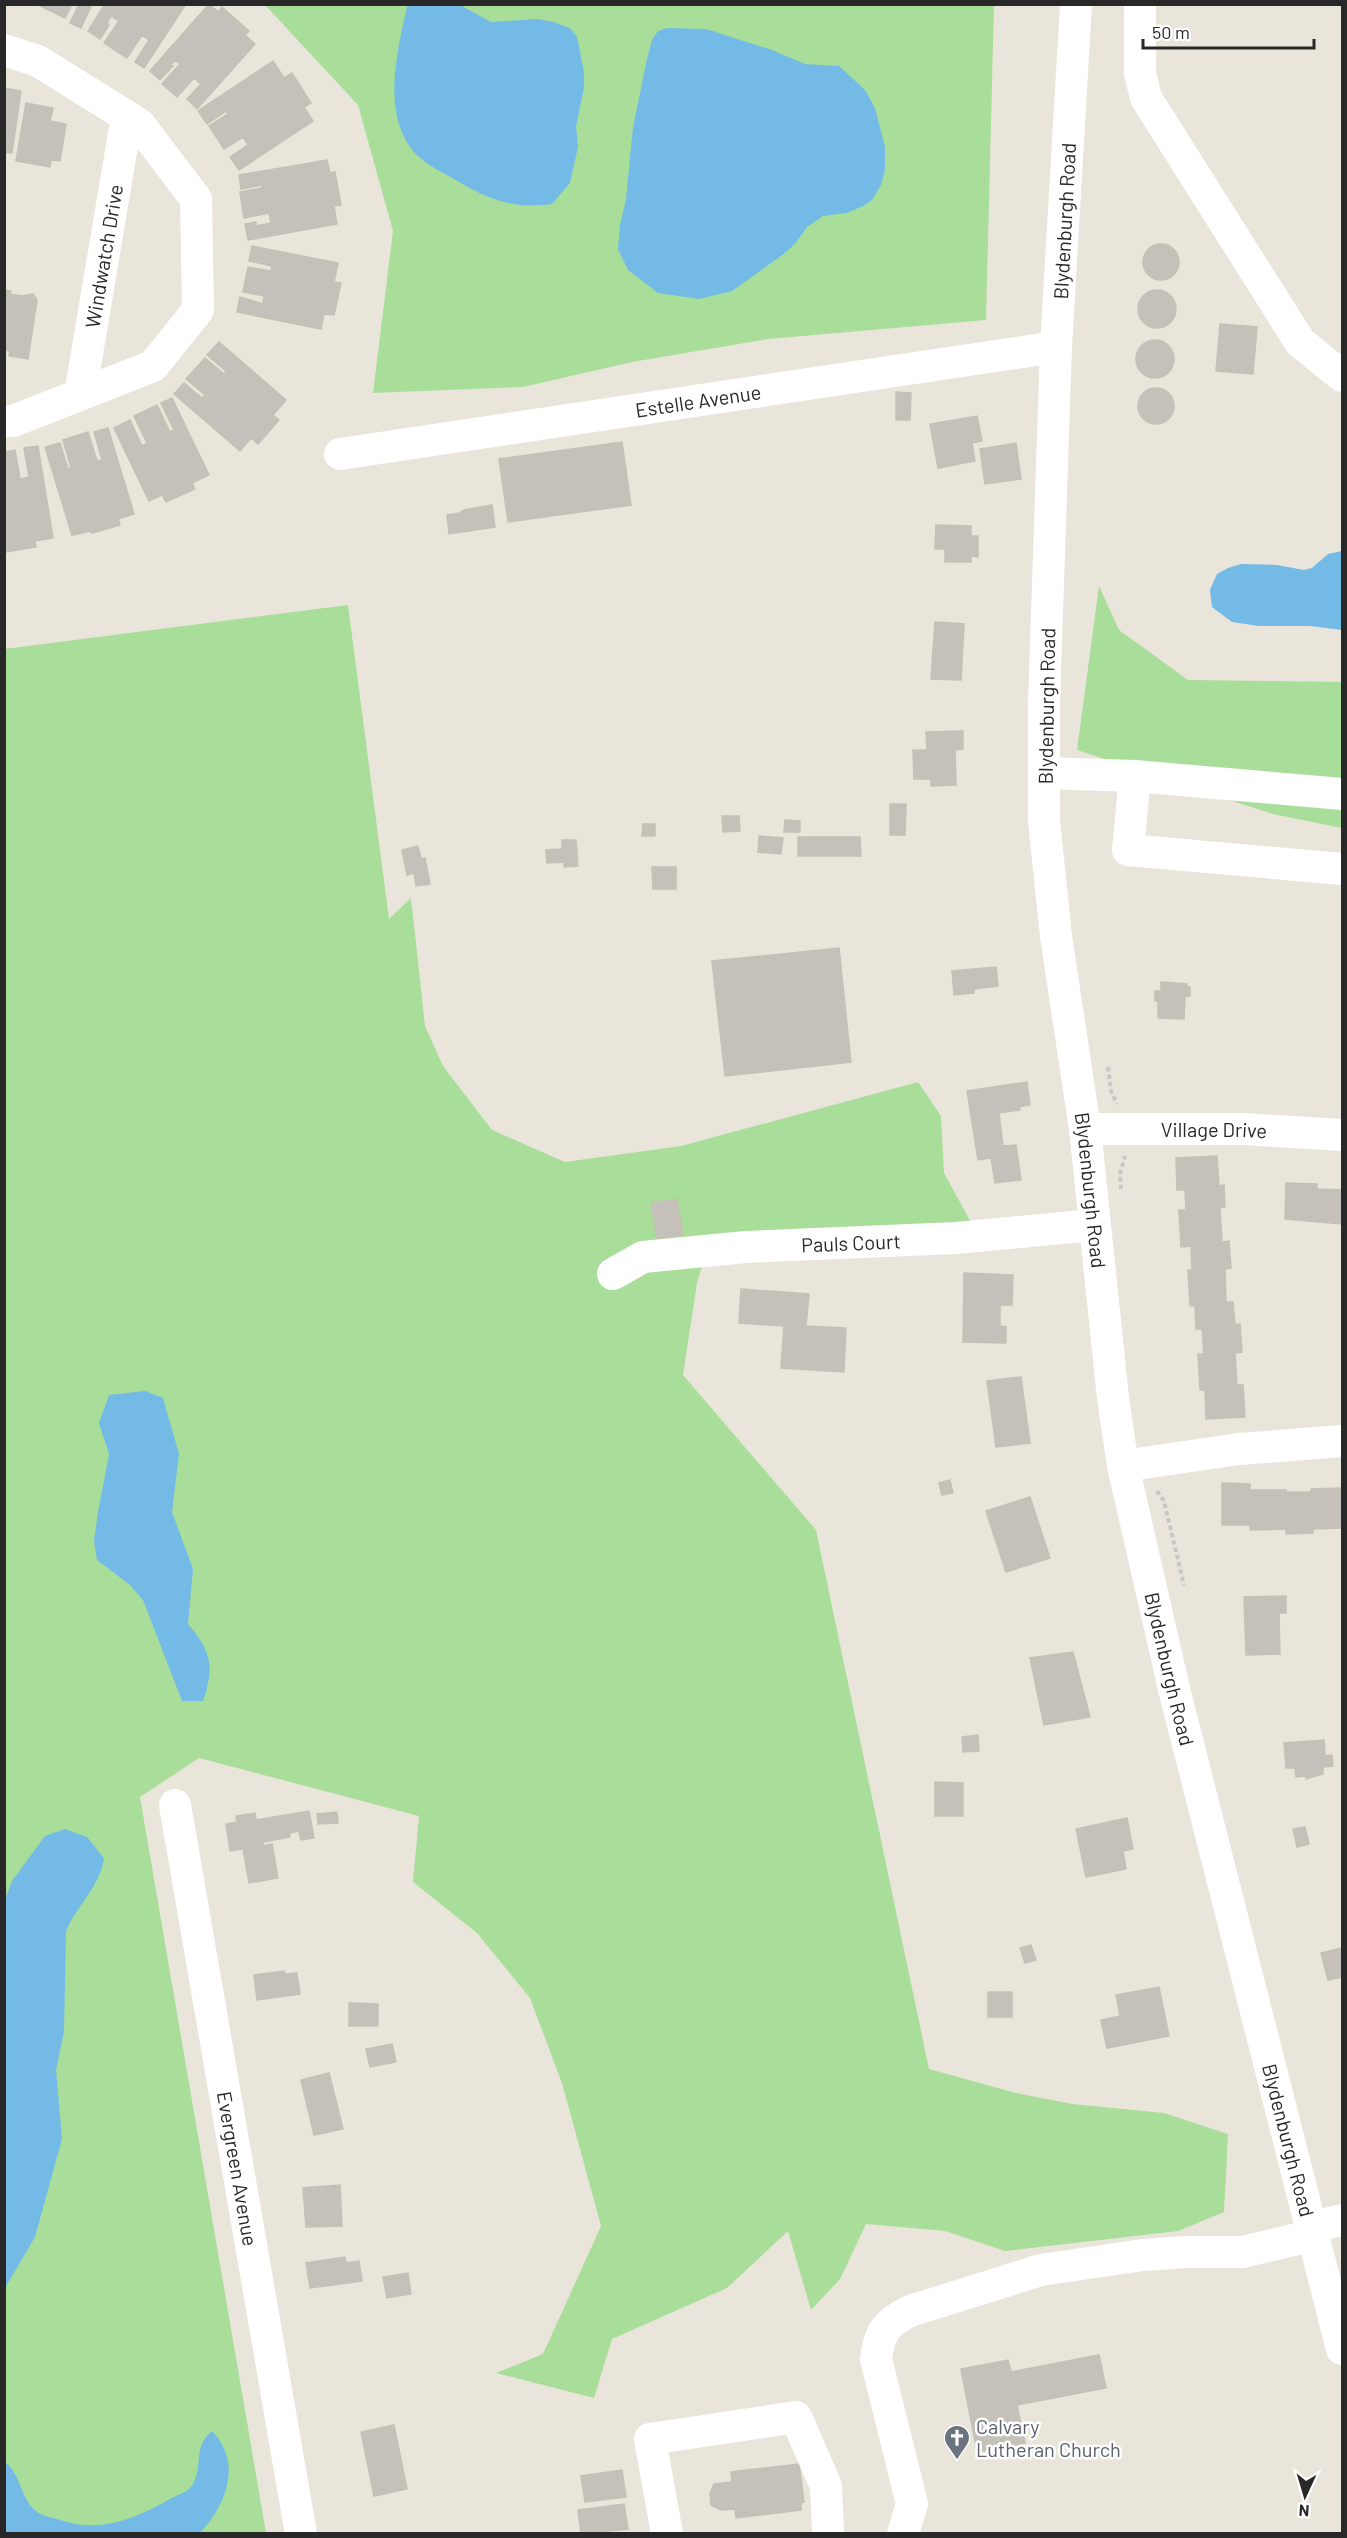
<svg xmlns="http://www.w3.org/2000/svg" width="1347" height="2538" viewBox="0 0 1347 2538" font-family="Barlow,sans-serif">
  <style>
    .green { fill: #a9dd9a }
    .water { fill: #73bae6 }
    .building { fill: #c5c1ba; stroke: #c4c1b4; stroke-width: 1.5 }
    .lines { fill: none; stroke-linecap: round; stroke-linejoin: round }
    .path { stroke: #c7c7c7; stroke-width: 4; stroke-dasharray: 4.5 3; stroke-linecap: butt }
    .minor { stroke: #fff; stroke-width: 32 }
    .labels { text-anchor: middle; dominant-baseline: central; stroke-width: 5; stroke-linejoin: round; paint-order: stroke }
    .street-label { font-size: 20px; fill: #282828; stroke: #fff }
    .worship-label { font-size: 20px; fill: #5b616d; stroke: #fff; text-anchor: start }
  </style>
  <rect width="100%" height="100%" fill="#eae5da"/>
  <path class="green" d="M265,5H994L986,320L768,339L632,362L523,387L373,393L393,231L358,105Z
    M1099,586L1119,630L1188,680L1342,682V828L1273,814L1077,750Z
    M348,605L389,919L411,898L425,1026L443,1066L492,1130L565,1162L681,1146L918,1082L941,1116L944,1173L974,1228L710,1240L697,1283L683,1375L816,1530L929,2069L1016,2093L1072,2104L1164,2113L1228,2134L1224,2212L1178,2231L1005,2251L945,2231L866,2224L840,2279L811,2310L788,2231L727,2288L612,2339L594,2398L496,2373L543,2354L601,2226L562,2083L530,1998L477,1933L413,1882L419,1816L199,1758L140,1797L266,2533H5L4,649Z"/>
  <path class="water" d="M410,5H460L491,22L538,19L553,22L570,28L577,37L584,72V88L576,126L578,147L570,183L552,204C517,209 491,201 461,183C446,174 427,166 415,153C381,114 397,52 407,7Z
    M667,28L706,29L772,50L805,64L839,66L865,90L875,108L885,147V170L881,185L872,200L863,206L847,213L823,216L807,227L795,244L781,256L732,291L699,299L658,293L628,270L618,249L620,225L626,199L633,127L647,59L652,40L658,31Z
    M1342,551V630L1310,626H1259L1232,622L1212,607L1210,590L1217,574L1228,568L1241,564L1277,565L1304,570L1312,568L1328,554Z
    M145,1391L163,1398L179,1454L172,1512L193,1569L188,1624C211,1651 215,1666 203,1701H182L143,1600L130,1585L97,1560L94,1541L98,1512L109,1454L99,1423L109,1395Z
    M65,1829L87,1837L104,1858C100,1887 77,1905 66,1931L64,2032L56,2070L62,2139L35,2237L5,2288V1900L12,1881L45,1836Z
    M212,2431C243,2463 226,2505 200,2533H5V2462C21,2474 20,2498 36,2511C41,2516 51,2517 57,2519C98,2534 133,2520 170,2499C175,2496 185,2493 190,2488C205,2471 191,2448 212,2431Z"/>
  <path class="building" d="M41,4H72L65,18L40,6Z
    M79,4H92L81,28L70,23Z
    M105,4H186L144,68L135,62L149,40L142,35L127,58L104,43L119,21L111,16L107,23L109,25L100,39L88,31Z
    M209,4L218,12L222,7L249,31L245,35L255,44L197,109L187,99L201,84L194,78L177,97L162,84L180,64L176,61L170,64L173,66L160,80L150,71Z
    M273,61L284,78L292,73L311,103L304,107L313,121L239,170L230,157L248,145L243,137L224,149L209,126L228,114L226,111L207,124L198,111Z
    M4,88L21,91L12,153L4,152Z
    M26,103L53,108L50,121L66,124L60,161L51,160L50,167L16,161Z
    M327,160L330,173L335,172L341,205L334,206L337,224L248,240L245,224L256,222V226L271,223L269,213L244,218L240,192L262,188V185L241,189L239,175Z
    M1143 262a18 18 0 1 1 36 0a18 18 0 1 1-36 0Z
    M252,246L338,263L334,282L341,283L334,315L324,314L321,329L237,312L240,297L263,304L264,296L243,292L248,267L271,271L272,266L249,261Z
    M1138 309a19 19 0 1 1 38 0a19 19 0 1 1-38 0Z
    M4,290L11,291L10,294L22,296L33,294L37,300L28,359L9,356L10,351L6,350L4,361Z
    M1220,324L1257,327L1253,374L1216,371Z
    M1136 359a19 19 0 1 1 38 0a19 19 0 1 1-38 0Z
    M219,342L286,400L273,415L279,420L258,444L251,438L240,451L174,394L184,383L202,398L205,395L186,379L205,358L224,374L226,371L207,355Z
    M1138 406a18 18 0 1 1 36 0a18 18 0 1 1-36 0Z
    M896,392L911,393L910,420H896Z
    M172,398L209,475L192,483L195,489L166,502L162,495L149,501L114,428L130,420L142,446L147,443L134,416L157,405L170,432L174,430L161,403Z
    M977,416L982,441L972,443L975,461L938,468L930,424Z
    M108,428L134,514L118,519L120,525L92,533L91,531L72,535L45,447L60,443L68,469L71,468L63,440L88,432L97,461L102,460L94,432Z
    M622,442L631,505L508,522L499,459Z
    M1016,443L1021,479L985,484L980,449Z
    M38,446L53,538L35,541L36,547L5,552L4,452L15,450L20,479L29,477L24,448Z
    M492,505L495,527L449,534L447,515L460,513L464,510Z
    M936,525L971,526V536H978V557L971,556V562H945V549H935Z
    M935,622L964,624L961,680L931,679Z
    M963,731V749L955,750L956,785L931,786V779H914L913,750H927L926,732Z
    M890,804H906L905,835H890Z
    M722,816H739L740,831L723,832Z
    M785,820L800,821V832H784Z
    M643,824H655V836H642Z
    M759,836L783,838L781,854L758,852Z
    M798,837H860L861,856H798Z
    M562,840H576L578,866L564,867V862L547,863L546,850L562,849Z
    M418,846L421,859L425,858L430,884L416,886L414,873L407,875L402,850Z
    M652,867H676V889H653Z
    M839,948L851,1062L725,1076L712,961Z
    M996,967L998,986L974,989V993L954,995L952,971Z
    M1161,982L1187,984V987H1190V996H1185L1184,1019L1158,1018V1001H1155V991H1161Z
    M1027,1082L1030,1105L1019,1107L1020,1110L999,1113L1003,1146L1016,1145L1021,1180L995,1183L991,1158L978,1160L967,1091Z
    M1217,1156L1219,1186L1224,1185L1225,1207L1220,1208L1222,1242L1229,1241L1231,1268L1225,1269L1226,1302H1233L1235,1325L1240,1324L1242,1352L1235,1353L1237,1385H1243L1245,1417L1206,1419L1205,1390H1200L1198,1354H1204L1202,1329H1196L1195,1306H1190L1188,1270H1192L1191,1246L1181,1247L1179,1210H1186L1185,1190H1177L1176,1158Z
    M1286,1183L1317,1184V1189L1342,1190V1224L1285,1219Z
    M677,1199L683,1235L657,1239L651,1203Z
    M964,1273L1013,1275L1012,1305H1000V1326L1006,1327V1343L963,1342Z
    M741,1289L809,1294L806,1326L846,1328L844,1372L781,1368L784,1326L739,1323Z
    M1021,1377L1030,1443L996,1447L987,1381Z
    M950,1480L953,1493L942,1495L939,1483Z
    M1222,1483L1250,1484V1490H1286V1492H1311V1489L1342,1488V1528L1313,1529V1533L1286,1534V1529L1250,1530V1525H1222Z
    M1030,1497L1050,1558L1006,1572L986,1511Z
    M1286,1596V1613H1279L1280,1654L1246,1655L1244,1597Z
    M1073,1652L1090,1717L1044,1725L1030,1658Z
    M978,1735L979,1751L963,1752L962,1737Z
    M1324,1740L1325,1756L1332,1755L1333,1766L1323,1767V1774L1306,1779V1776L1296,1777L1295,1768H1286L1284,1743Z
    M935,1782L963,1783V1816H935Z
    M309,1811L314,1838L301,1840L299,1831L289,1833L290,1837L263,1842L264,1846L272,1844L278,1878L249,1883L243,1849L230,1851L226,1824L237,1822L236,1816L255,1813L256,1820Z
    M337,1812L338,1823L318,1824L317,1814Z
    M1127,1818L1133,1849L1123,1851L1126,1869L1086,1877L1076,1829Z
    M1305,1827L1309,1844L1297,1847L1293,1829Z
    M1031,1945L1036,1960L1025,1963L1020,1948Z
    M1342,1948V1977L1328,1980L1321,1953Z
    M284,1971L285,1974L297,1973L300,1994L257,2000L254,1975Z
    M1159,1987L1169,2036L1107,2048L1101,2020L1120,2016L1116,1995Z
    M988,1992H1012V2017H988Z
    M349,2003L378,2004V2026H349Z
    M392,2044L396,2062L370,2067L366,2049Z
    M329,2073L343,2129L314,2135L301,2080Z
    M340,2185L342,2226L306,2227L303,2188Z
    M345,2257L346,2263L359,2261L362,2281L310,2288L306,2263Z
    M408,2273L411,2294L387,2298L383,2277Z
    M1099,2355L1106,2388L1017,2405L1025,2443L977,2452L961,2369L1008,2360L1011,2372Z
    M394,2425L407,2489L374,2496L361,2432Z
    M799,2464L804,2502L801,2503V2510L736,2518L735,2509L721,2510L711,2505L710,2494L714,2484L732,2482L731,2472Z
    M622,2470L626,2497L585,2502L581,2476Z
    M624,2504L628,2529L581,2534L578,2510Z"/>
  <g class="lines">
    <path class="path" d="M1108,1067L1111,1091L1117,1104
      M1121,1189L1120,1174L1125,1156
      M1157,1491L1164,1501L1184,1585"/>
    <g class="minor">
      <path id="s1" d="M1076,4L1056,347L1044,702V821L1056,936L1085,1129L1113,1398L1123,1466L1175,1693L1342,2349"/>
      <path d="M1140,4V73L1146,98L1300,342L1342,376"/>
      <path d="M4,50L38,61L139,124L196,199L198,310L153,366L13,421H4"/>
      <path id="s2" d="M80,395L127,116"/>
      <path id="s3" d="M340,454L1056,347"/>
      <path d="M1044,773L1135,776L1342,794"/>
      <path d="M1135,776L1128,850L1342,869"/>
      <path id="s4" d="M1085,1129H1243L1342,1135"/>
      <path id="s5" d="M613,1274L643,1257L746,1247L956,1238L1094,1225"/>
      <path d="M1123,1466L1239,1449L1342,1441"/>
      <path id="s6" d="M175,1805L301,2534"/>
      <path d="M1312,2227L1342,2220"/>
      <path d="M667,2534L650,2439L796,2417L826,2486L828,2534"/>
      <path d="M903,2534L912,2504L876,2359C879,2332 886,2323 910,2311L1041,2270L1143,2255L1186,2252H1243L1314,2235"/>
    </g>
  </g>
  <defs>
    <symbol id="church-pin" viewBox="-11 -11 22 30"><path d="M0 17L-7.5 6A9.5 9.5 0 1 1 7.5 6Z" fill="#6b7280" stroke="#fff"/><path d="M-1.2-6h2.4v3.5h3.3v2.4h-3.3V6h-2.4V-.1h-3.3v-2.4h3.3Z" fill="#fff"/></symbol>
  </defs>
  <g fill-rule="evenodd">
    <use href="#church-pin" x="942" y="2423" width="30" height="40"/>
  </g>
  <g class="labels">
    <g class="street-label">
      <text transform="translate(1064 221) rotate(-87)">Blydenburgh Road</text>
      <text stroke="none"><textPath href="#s2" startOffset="141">Windwatch Drive</textPath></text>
      <text stroke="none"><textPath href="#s3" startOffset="362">Estelle Avenue</textPath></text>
      <text transform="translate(1046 706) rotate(-89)">Blydenburgh Road</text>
      <text stroke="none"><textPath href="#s4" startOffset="129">Village Drive</textPath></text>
      <text stroke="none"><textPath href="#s1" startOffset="1190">Blydenburgh Road</textPath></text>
      <text stroke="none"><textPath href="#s5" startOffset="243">Pauls Court</textPath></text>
      <text stroke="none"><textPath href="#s1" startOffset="1676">Blydenburgh Road</textPath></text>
      <text stroke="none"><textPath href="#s1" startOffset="2162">Blydenburgh Road</textPath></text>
      <text stroke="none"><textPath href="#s6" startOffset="369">Evergreen Avenue</textPath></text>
    </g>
    <g class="worship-label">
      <text x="976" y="2426">Calvary<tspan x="976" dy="23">Lutheran Church</tspan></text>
    </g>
  </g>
  <rect width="1347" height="2538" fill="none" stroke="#282828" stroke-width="12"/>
  <g transform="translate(1305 2496) rotate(184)" stroke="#ffffff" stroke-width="4.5" paint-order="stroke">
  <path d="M0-4.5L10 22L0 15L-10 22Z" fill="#282828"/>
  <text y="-9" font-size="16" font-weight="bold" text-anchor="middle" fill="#282828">N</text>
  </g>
  <path d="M1143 39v9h171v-9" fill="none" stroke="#282828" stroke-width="3"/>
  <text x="1152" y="39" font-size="18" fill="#282828" stroke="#ffffff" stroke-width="4.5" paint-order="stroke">50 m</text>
</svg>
